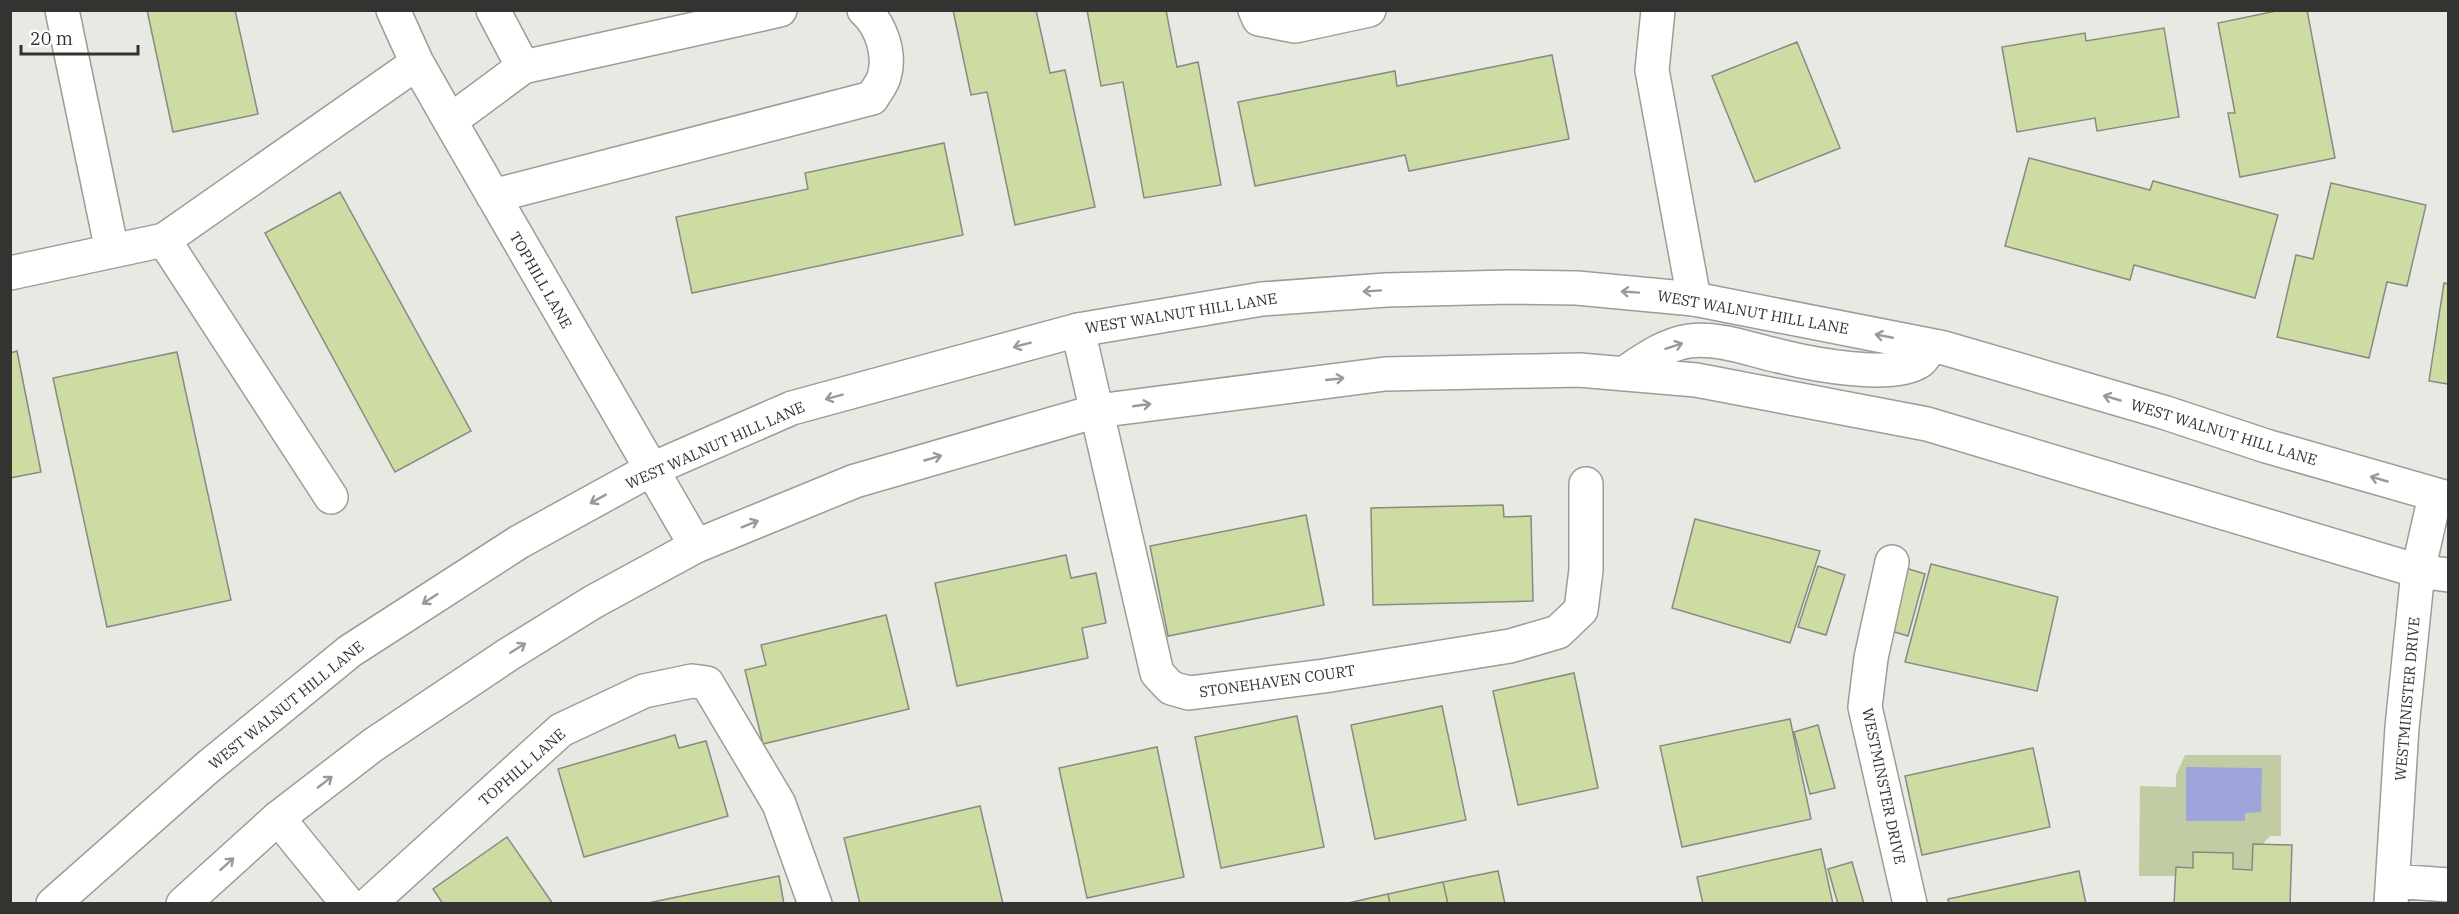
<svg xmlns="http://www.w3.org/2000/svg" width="2459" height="914" viewBox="0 0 2459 914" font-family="'IBM Plex Serif',serif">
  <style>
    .green { fill: #c1cca4 }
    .water { fill: #9da5db }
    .building { fill: #ccdca2; stroke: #888a84; stroke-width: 1.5 }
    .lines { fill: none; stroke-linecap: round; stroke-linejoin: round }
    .minor-casing { stroke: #9b9d96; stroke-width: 36 }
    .major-casing { stroke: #9b9d96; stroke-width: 36 }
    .minor { stroke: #fff; stroke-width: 33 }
    .major { stroke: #fff; stroke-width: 33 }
    .oneway { stroke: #999a98 }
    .labels { text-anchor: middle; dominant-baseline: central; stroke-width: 6; stroke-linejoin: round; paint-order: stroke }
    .street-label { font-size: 15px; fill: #333432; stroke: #fff }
  </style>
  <rect width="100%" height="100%" fill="#e7e9e2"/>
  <path class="green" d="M2185,755H2281V836H2270L2263,844H2253L2252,870L2233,869V853L2194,852L2193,868L2176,867L2178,876H2139L2140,786L2176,787V775Z"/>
  <path class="water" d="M2186,767L2262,768L2261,812L2245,813V821H2186Z"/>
  <path class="building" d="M147,10H235L258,114L173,132Z
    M953,10H1036L1050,73L1065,70L1095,207L1015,225L987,92L971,95Z
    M1087,10H1166L1177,67L1198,62L1221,185L1144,198L1123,82L1101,86Z
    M2281,10H2307L2335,158L2240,177L2228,113H2235L2218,23Z
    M2164,28L2179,117L2097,131L2095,118L2017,132L2002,47L2085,33L2086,41Z
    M1797,42L1840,148L1755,182L1712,76Z
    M1552,55L1569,139L1409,171L1405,155L1255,186L1238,102L1395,71L1397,86Z
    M944,143L963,235L692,293L676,217L808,189L805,173Z
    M2029,158L2150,190L2153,181L2278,215L2255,298L2134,265L2130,280L2005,246Z
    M2331,183L2426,205L2407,286L2387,282L2369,358L2277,337L2296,255L2313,259Z
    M340,192L471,431L395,472L265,233Z
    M2444,283L2448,284V384L2429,381Z
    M17,351L41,472L10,478V353Z
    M177,352L231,600L107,627L53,378Z
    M1503,505L1504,517L1531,516L1533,601L1373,605L1371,508Z
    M1306,515L1324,605L1168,636L1150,546Z
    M1695,519L1820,551L1790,643L1672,608Z
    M1066,555L1071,578L1096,573L1106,623L1082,628L1088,658L957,686L935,583Z
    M1931,564L2058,597L2037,691L1905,662Z
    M1818,566L1845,575L1826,635L1798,627Z
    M1899,566L1925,574L1908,636L1881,628Z
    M886,615L909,709L763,744L745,670L766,665L761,645Z
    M1574,673L1598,788L1518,805L1493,691Z
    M1442,706L1466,820L1375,839L1351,725Z
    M1297,716L1324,847L1221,868L1195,737Z
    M1790,719L1811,819L1682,847L1660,746Z
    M1818,725L1835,788L1810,794L1794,732Z
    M675,735L679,748L706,741L728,816L584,857L558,769Z
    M1157,747L1184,877L1087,898L1059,768Z
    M2033,748L2050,827L1922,855L1905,776Z
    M980,806L1003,904H860L844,838Z
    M507,837L553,904H443L433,889Z
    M2253,844L2292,845L2290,904H2174L2176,867L2193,868V852L2233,853V869L2252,870Z
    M1821,849L1833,904H1703L1697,877Z
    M1852,862L1864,904H1838L1828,869Z
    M1498,871L1505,904H1448L1443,882Z
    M2079,871L2086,904H1949L1948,899Z
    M779,876L784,904H643Z
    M1443,882L1448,904H1390L1388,894Z
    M1388,894L1390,904H1344Z"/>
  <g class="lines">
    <defs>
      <path id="minor" d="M62,10L112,251
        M393,10L417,63L450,121L696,546
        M493,10L523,67L780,10
        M1255,10L1259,19L1295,26L1369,10
        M1658,10L1652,70L1694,299
        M450,121L523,67
        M493,196L872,98C876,91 882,84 884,77C891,54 881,25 864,10
        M164,240L331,497
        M10,273L164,240L417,63
        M1078,330L1157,673L1171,688L1189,693L1324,676L1510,646L1558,632L1581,610L1586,570V484
        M1892,562L1871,658L1865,707L1910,904
        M278,818L348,904
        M2394,881L2448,885
        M369,904L561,730L644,691L692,681L707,683L779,804L815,904
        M2391,904L2402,727L2418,571L2435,496"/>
      <path id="major" d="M1623,374C1644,360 1664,345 1689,341C1719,337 1751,350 1779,356C1811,364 1893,380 1920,361C1924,358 1928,350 1931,346
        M53,904L208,767L350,651L519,542L650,470L792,408L1078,330L1262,299L1386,290L1510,287L1577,288L1694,299L1944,348L2163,412L2266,446L2448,498
        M183,904L278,818L373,745L509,654L593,602L696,546L855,481L1097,411L1385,374L1579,370L1696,380L1927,424L2418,571L2448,575"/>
    </defs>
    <use href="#minor" class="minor-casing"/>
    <use href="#major" class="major-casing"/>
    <use href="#minor" class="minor"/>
    <use href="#major" class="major"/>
  </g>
  <defs><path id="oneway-shaft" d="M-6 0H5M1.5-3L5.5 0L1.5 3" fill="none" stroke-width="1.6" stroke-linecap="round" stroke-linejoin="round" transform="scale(1.5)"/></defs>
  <g class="oneway">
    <use href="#oneway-shaft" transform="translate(1372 291) rotate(176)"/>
    <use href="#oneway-shaft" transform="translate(1630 292) rotate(-176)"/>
    <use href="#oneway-shaft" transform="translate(1884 336) rotate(-169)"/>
    <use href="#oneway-shaft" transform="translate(1022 345) rotate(165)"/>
    <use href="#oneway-shaft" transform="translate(1674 346) rotate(-18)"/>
    <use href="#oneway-shaft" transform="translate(1335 379) rotate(-6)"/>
    <use href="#oneway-shaft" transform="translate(834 397) rotate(165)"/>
    <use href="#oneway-shaft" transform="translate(2112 398) rotate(-164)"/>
    <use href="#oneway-shaft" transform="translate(1142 405) rotate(-8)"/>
    <use href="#oneway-shaft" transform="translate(933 458) rotate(-16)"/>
    <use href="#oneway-shaft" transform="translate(2379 479) rotate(-164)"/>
    <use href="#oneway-shaft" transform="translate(598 499) rotate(151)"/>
    <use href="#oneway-shaft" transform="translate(750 524) rotate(-22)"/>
    <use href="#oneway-shaft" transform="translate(430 599) rotate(147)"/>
    <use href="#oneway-shaft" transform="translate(518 648) rotate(-32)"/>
    <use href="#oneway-shaft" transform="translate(325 782) rotate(-38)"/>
    <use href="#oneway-shaft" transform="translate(227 864) rotate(-42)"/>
  </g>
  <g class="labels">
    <g class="street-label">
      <text transform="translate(541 280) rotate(60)">TOPHILL LANE</text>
      <text transform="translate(1753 312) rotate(10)">WEST WALNUT HILL LANE</text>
      <text transform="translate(1181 313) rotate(-9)">WEST WALNUT HILL LANE</text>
      <text transform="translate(2224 432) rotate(17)">WEST WALNUT HILL LANE</text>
      <text transform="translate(715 445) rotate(-24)">WEST WALNUT HILL LANE</text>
      <text transform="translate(1277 681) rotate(-8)">STONEHAVEN COURT</text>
      <text transform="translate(2407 699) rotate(-85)">WESTMINISTER DRIVE</text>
      <text transform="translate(286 705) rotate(-39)">WEST WALNUT HILL LANE</text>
      <text transform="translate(522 767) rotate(-41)">TOPHILL LANE</text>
      <text transform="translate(1884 786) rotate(78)">WESTMINSTER DRIVE</text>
    </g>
  </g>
  <rect width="2459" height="914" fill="none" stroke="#333432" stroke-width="24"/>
  <path d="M21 45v9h117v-9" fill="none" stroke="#333432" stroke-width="3"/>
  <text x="30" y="45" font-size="18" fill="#333432" stroke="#ffffff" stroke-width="4.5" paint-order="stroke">20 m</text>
</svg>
